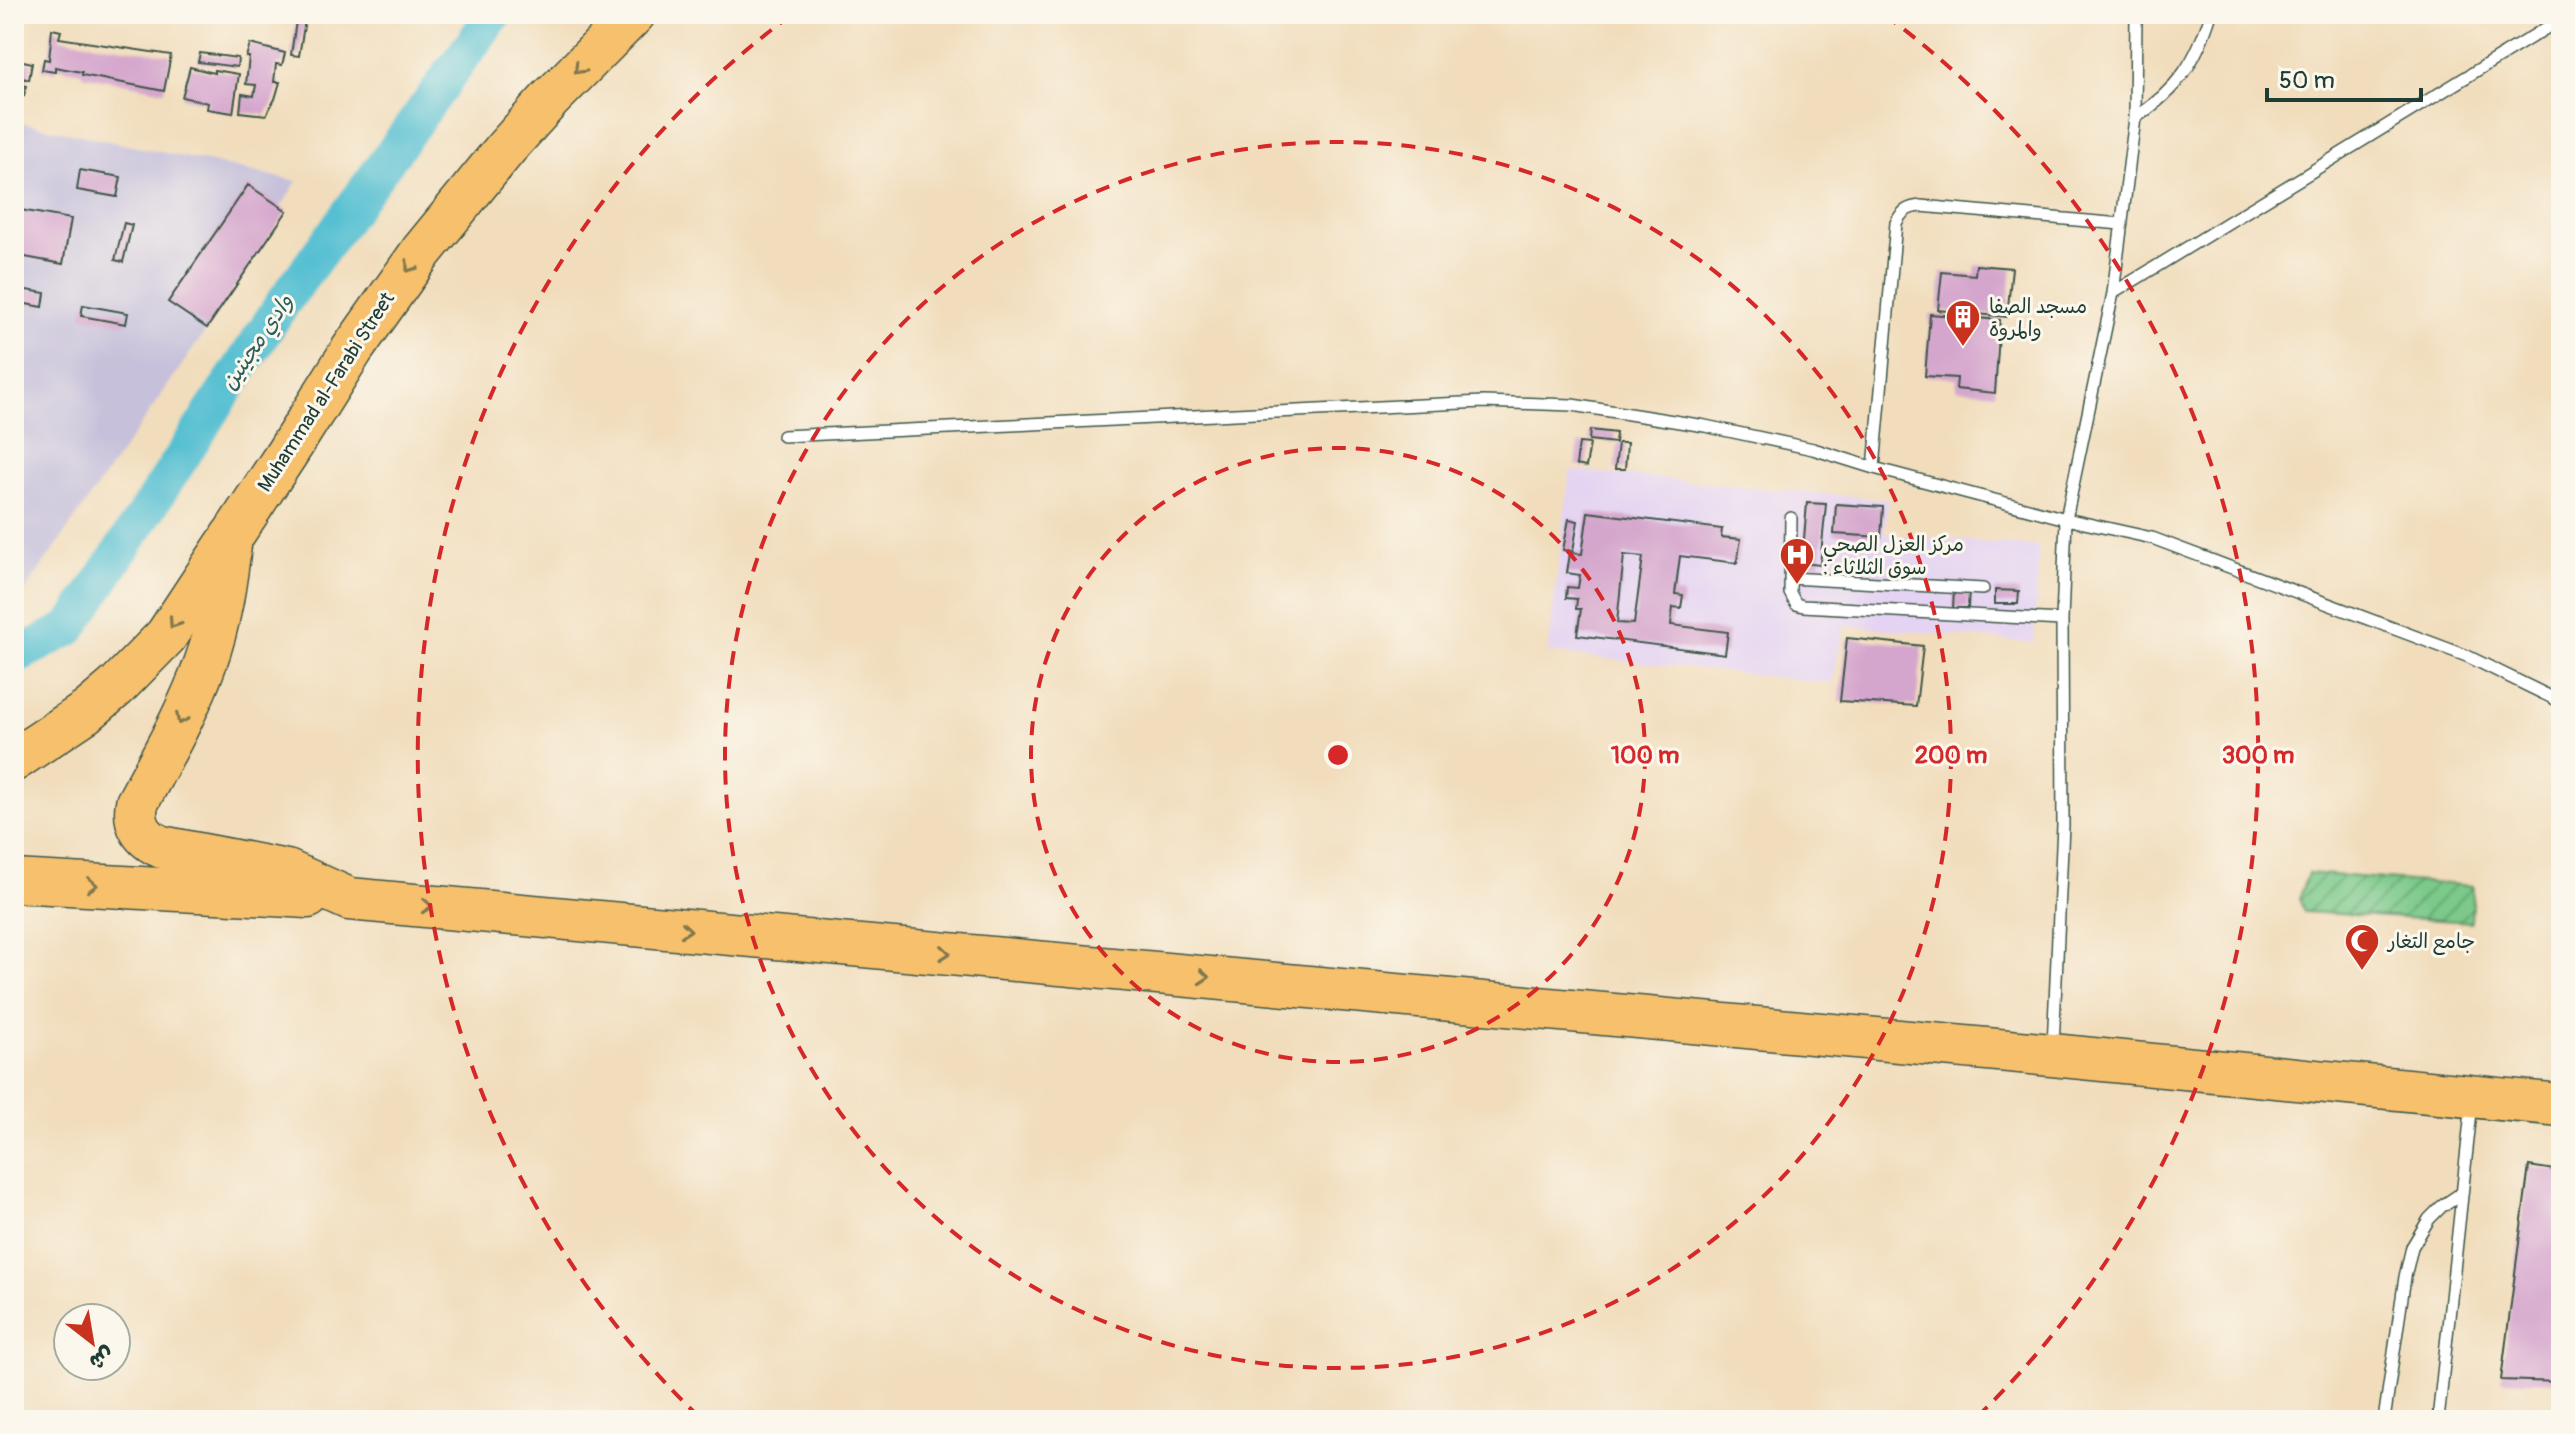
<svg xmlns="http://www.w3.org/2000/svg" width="2575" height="1434" viewBox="0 0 2575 1434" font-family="Pangolin,'Playpen Sans Arabic',sans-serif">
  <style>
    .built { fill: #e4d3f2 }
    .industrial { fill: #c6c0da }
    .garden { fill: url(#garden-furrows); stroke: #4d835f; stroke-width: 2 }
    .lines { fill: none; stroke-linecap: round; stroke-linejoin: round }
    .river { stroke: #56c0d2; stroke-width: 36 }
    .building { fill: #d5a6cd; fill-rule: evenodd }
    .lane-casing { stroke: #3e5548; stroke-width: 14 }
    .highway-casing { stroke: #3e5548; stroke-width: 45 }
    .lane { stroke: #fff; stroke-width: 11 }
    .highway { stroke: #f7c06c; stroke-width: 42 }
    .oneway { stroke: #80784d }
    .ring { fill: none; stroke: #d62828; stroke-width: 4; stroke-dasharray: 14 10 }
    .labels { text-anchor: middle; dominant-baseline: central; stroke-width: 6; stroke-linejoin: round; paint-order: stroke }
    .poi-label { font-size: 20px; fill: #1f3d34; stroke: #fbf7ec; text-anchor: start }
    .street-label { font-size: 20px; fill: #1f3d34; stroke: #fbf7ec }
    .water-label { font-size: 22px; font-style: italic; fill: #2d5e5c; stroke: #fbf7ec }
    .centre { fill: #d62828; stroke: #fbf7ec; stroke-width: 4 }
    .ring-label { font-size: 24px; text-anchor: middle; font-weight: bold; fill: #d62828; stroke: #fbf7ec; stroke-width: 6; stroke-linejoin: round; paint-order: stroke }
  </style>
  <defs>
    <pattern id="garden-furrows" width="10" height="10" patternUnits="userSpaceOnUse" patternTransform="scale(2)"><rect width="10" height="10" fill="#7bc98a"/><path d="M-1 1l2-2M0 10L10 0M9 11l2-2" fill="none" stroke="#64a472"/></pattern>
  </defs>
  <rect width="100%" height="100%" fill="#fbf7ec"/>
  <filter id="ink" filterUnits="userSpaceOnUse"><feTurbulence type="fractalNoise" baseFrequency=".0125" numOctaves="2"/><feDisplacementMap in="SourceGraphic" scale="16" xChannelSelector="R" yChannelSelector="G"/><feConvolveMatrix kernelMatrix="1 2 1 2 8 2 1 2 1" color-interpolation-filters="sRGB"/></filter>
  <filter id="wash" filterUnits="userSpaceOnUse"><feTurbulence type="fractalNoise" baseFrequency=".006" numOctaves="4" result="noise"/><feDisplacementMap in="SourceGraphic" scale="32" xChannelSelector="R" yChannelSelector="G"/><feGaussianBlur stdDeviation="1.8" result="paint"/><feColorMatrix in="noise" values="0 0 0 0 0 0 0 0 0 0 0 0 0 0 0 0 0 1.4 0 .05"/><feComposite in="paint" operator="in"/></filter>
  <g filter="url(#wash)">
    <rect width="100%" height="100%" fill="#f1ddbc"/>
    <path class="built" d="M1570,470L1888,500L1884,534L2039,547L2034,643L1844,625L1832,683L1548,653Z"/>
    <path class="industrial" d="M14,121L297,181L207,329L20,598L14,600Z"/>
    <path class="garden" d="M2308,873L2473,886L2471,922L2304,912L2299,898Z"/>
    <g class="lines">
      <path class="river" d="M14,657L70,628L282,304L494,14"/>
    </g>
    <g id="blocks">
      <path class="building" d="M297,14H306L299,56L291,55Z
        M52,29L61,31L59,38L171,55L164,91L82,75V72L55,67V72L42,70L44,59L49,60Z
        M250,44L285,53L282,65L276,64L274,82H280L275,99L266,115L240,112L242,94L254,96L256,85L246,84L249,57H246Z
        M200,53L238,58L237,67L198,62Z
        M19,60L32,63L29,80L23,78L22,85L26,86L24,96L14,95Z
        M190,67L214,73V70L239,74L233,113L207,109L208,103L182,97Z
        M80,170L121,177L117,197L77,190Z
        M248,185L287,211L207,328L168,302Z
        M15,209L71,219L63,264L14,255Z
        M124,223L132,225L123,262L115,260Z
        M1976,265L2012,268L2007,317L1938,310L1942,272L1975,275Z
        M14,288L45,293L43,307L14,302Z
        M83,305L128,313L126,324L81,316Z
        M1930,314L2000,320L1995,393L1956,389L1957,378L1925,376Z
        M1590,430L1616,433L1615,443L1589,440Z
        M1579,443L1590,444L1586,467L1576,465Z
        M1618,443H1627L1625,469H1615Z
        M1807,503L1826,504L1820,565L1802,563Z
        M1836,504L1883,507L1881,537L1834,534Z
        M1588,512L1722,529L1721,537L1741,539L1737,563L1680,556L1675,594L1683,595L1681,608L1673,607L1671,625L1728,632L1725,654L1577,635L1581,609H1576L1577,599L1566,598L1567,587L1578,588L1580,575L1567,573L1570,553L1582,554ZM1624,555L1643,557L1634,624L1617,623Z
        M1569,519L1578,521L1573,551L1563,550Z
        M1954,589H1969L1968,608H1953Z
        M1995,590L2019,591L2018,604H1995Z
        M1847,638L1923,646L1916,706L1840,701Z
        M2529,1166L2561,1171V1382L2501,1380Z"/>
    </g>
  </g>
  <g filter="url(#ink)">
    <use href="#blocks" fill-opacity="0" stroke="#3e5548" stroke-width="2"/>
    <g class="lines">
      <defs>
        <path id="lane" d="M2135,118C2178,89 2196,62 2211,14
          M2113,293L2561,19
          M783,436L1483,402L1572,405L1705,426L1813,449L1874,468L2066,519L2152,538L2467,656L2561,702
          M1874,468L1896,223C1902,211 1908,207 1921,206L2121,224
          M1791,518L1790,593L1796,604L1803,606L2062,620
          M1790,578L1983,589
          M2053,1047L2063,825L2062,620L2066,519L2113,293L2135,118L2136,14
          M2384,1420L2405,1277L2412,1247L2429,1219L2442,1206L2460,1194
          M2438,1420L2472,1102"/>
        <path id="highway" d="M231,537C226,580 220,623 205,664C188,712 161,758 137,803C133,824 142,839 162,847L287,871L349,899L2052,1055L2561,1105
          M14,760L89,710L116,687L166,636L287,453L352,350L422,251L506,148L550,99L634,14
          M14,881L308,897"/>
      </defs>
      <use href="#lane" class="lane-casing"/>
      <use href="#highway" class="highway-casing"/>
      <use href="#lane" class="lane"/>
      <use href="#highway" class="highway"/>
    </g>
    <defs><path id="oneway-chevron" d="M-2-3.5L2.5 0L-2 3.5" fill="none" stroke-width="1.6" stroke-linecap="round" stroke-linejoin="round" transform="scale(2)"/></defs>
    <g class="oneway">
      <use href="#oneway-chevron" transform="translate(579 69) rotate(134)"/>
      <use href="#oneway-chevron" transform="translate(410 267) rotate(126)"/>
      <use href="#oneway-chevron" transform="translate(174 623) rotate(124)"/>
      <use href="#oneway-chevron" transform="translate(181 719) rotate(117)"/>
      <use href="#oneway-chevron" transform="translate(92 885) rotate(3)"/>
      <use href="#oneway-chevron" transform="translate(427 906) rotate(5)"/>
      <use href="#oneway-chevron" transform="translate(686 930) rotate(5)"/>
      <use href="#oneway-chevron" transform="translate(945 953) rotate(5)"/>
      <use href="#oneway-chevron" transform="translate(1204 977) rotate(5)"/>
    </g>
  </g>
  <g class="ring">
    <circle cx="1338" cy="755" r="307"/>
    <circle cx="1338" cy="755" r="613"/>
    <path d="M699 1417A920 920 0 0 1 791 15M1885 15A920 920 0 0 1 1977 1417"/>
  </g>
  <defs>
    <symbol id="building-pin" viewBox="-11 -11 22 30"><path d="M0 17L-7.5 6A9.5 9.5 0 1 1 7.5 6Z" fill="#c8321e" stroke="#fbf7ec"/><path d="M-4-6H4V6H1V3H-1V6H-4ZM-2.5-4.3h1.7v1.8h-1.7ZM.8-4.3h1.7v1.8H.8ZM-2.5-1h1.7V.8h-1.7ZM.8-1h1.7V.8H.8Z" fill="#fff"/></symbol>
    <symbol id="hospital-pin" viewBox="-11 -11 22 30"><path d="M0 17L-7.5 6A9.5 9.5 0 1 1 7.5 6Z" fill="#c8321e" stroke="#fbf7ec"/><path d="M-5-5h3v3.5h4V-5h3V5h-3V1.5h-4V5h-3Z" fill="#fff"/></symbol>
    <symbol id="mosque-pin" viewBox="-11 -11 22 30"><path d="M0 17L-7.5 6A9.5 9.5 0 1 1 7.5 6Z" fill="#c8321e" stroke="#fbf7ec"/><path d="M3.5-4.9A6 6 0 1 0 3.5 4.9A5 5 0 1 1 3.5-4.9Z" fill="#fff"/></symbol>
  </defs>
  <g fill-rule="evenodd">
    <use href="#building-pin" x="1943" y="297" width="40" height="54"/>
    <use href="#hospital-pin" x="1777" y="535" width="40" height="54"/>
    <use href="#mosque-pin" x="2342" y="921" width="40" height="54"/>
  </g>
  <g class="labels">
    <g class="poi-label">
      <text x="1989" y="306">مسجد الصفا<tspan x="1989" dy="23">والمروة</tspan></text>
      <text x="1823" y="544">مركز العزل الصحي<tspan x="1823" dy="23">: سوق الثلاثاء</tspan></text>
      <text x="2388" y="941">جامع التغار</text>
    </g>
    <g class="street-label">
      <text transform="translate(326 392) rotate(-57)">Muhammad al-Farabi Street</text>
    </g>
    <g class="water-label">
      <text transform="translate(257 342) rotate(-56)">وادي مجينين</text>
    </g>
  </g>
  <circle cx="1338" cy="755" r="12" class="centre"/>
  <g class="ring-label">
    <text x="1645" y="763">100 m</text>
    <text x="1951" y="763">200 m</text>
    <text x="2258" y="763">300 m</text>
  </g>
  <rect width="2575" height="1434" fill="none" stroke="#fbf7ec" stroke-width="48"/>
  <g transform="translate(92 1342) rotate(149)"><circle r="38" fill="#fbf7ec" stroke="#a3ada2" stroke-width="2"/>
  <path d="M0-6L14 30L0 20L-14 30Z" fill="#c8321e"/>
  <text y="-12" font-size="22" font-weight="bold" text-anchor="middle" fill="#1f3d34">ش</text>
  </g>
  <path d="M2267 88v12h154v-12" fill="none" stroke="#1f3d34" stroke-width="4"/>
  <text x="2279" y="88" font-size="24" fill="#1f3d34" stroke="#fbf7ec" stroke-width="6" paint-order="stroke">50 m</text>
</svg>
